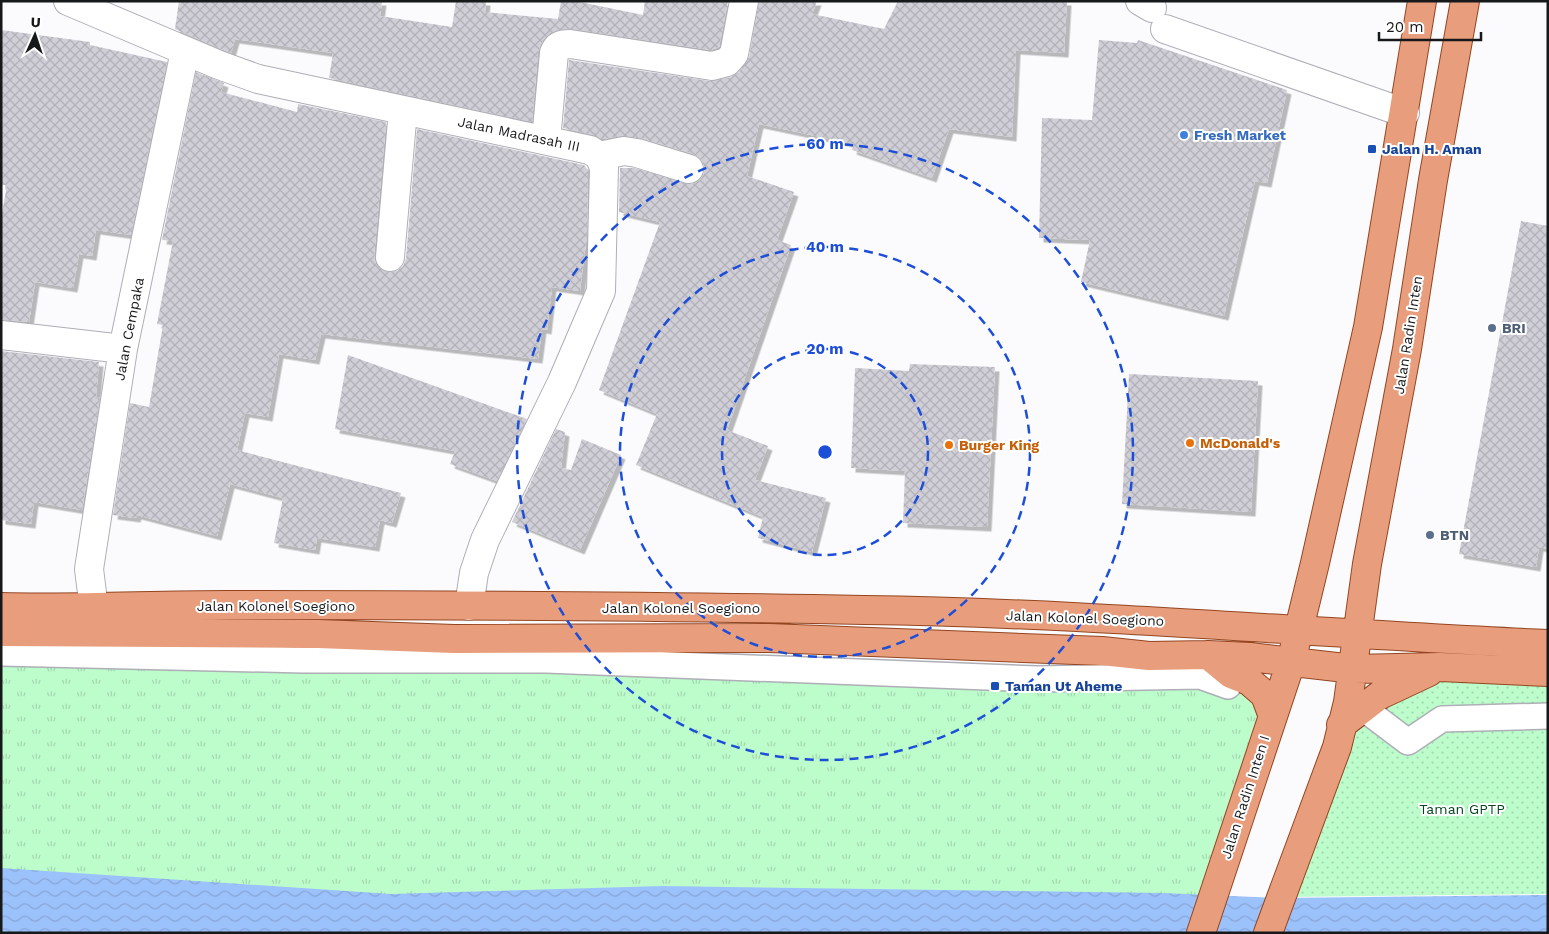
<svg xmlns="http://www.w3.org/2000/svg" width="1549" height="934" viewBox="0 0 1549 934" font-family="'Work Sans',sans-serif">
  <style>
    .grass { fill: url(#grass-tufts) }
    .park { fill: url(#park-dots) }
    .water { fill: url(#water-waves) }
    .building { fill: url(#building-cross-hatch); filter: url(#shadow) }
    .lines { fill: none; stroke-linecap: round; stroke-linejoin: round }
    .pedestrian-casing { stroke: #aeafb6; stroke-width: 28 }
    .minor-casing { stroke: #aeafb6; stroke-width: 30 }
    .primary-casing { stroke: #944520; stroke-width: 30 }
    .pedestrian { stroke: #fff; stroke-width: 25 }
    .minor { stroke: #fff; stroke-width: 28 }
    .primary { stroke: #e89e7c; stroke-width: 28 }
    .ring { fill: none; stroke: #1d4ed8; stroke-width: 2.5; stroke-dasharray: 9 6 }
    .shop-dot { fill: #3f7fe0; stroke: #fff; stroke-width: 2 }
    .transit-dot { fill: #1a4fb4; stroke: #fff; stroke-width: 2 }
    .service-dot { fill: #5c6f8a; stroke: #fff; stroke-width: 2 }
    .food-dot { fill: #e8710a; stroke: #fff; stroke-width: 2 }
    .labels { text-anchor: middle; dominant-baseline: central; stroke-width: 4; stroke-linejoin: round; paint-order: stroke }
    .street-label { font-size: 14px; fill: #17181a; stroke: #fff }
    .shop-label { font-size: 14px; font-weight: bold; fill: #366cbe; stroke: #fff; text-anchor: start }
    .transit-label { font-size: 14px; font-weight: bold; fill: #164399; stroke: #fff; text-anchor: start }
    .service-label { font-size: 14px; font-weight: bold; fill: #4e5e75; stroke: #fff; text-anchor: start }
    .food-label { font-size: 14px; font-weight: bold; fill: #c56008; stroke: #fff; text-anchor: start }
    .park-label { font-size: 14px; fill: #084621; stroke: #fff }
    .centre { fill: #1d4ed8; stroke: #fff; stroke-width: 2.5 }
    .ring-label { font-size: 15px; text-anchor: middle; font-weight: bold; fill: #1d4ed8; stroke: #fff; stroke-width: 4; stroke-linejoin: round; paint-order: stroke }
  </style>
  <defs>
    <pattern id="grass-tufts" width="24" height="20" patternUnits="userSpaceOnUse" patternTransform="scale(1.25)"><rect width="24" height="20" fill="#bdfdcc"/><path d="M3 7l-1-3M5 7V3M7 7l1-3M15 17l-1-3M17 17v-4M19 17l1-3" fill="none" stroke="#a2d8af"/></pattern>
    <pattern id="park-dots" width="8" height="8" patternUnits="userSpaceOnUse" patternTransform="scale(1.25)"><rect width="8" height="8" fill="#bdfdcc"/><path d="M2 2h.1M6 6h.1" fill="none" stroke="#a2d8af" stroke-width="1.8" stroke-linecap="round"/></pattern>
    <pattern id="water-waves" width="16" height="10" patternUnits="userSpaceOnUse" patternTransform="scale(1.25)"><rect width="16" height="10" fill="#9cc2fc"/><path d="M0 5q4-4 8 0t8 0" fill="none" stroke="#86a6d7"/></pattern>
    <pattern id="building-cross-hatch" width="8" height="8" patternUnits="userSpaceOnUse" patternTransform="scale(1.25)"><rect width="8" height="8" fill="#d0cfd7"/><path d="M0 0l8 8M0 8l8-8" fill="none" stroke="#b2b1b8"/></pattern>
    <filter id="shadow"><feDropShadow dx="4.5" dy="4.5" stdDeviation="0" flood-color="#0004"/></filter>
  </defs>
  <rect width="100%" height="100%" fill="#fbfbfe"/>
  <path class="grass" d="M1,653L1200,676L1265,695L1200,933H1Z"/>
  <path class="park" d="M1440,667L1548,672V894L1281,897L1341,725Z"/>
  <path class="water" d="M1,868L391,894L662,886L1163,893L1279,898L1548,895V933H1Z"/>
  <path class="building" d="M179,1H382L380,16L452,27L456,1H486L485,12L558,19L561,1H575L643,15L645,1H728L719,47L711,50L572,29L551,32L543,40L538,51L532,122L329,78L333,53L235,39L231,53L175,29Z
    M759,1H817L812,14L884,29L898,1H1067L1064,53L1016,50L1012,137L949,129L932,178L852,150L854,144L759,124L747,176L794,192L777,240L791,245L727,430L768,446L755,480L826,498L812,552L758,538L763,517L636,465L657,414L599,390L660,222L619,212L620,168H634L692,184L700,180L704,173V166L701,159L694,154L641,138L621,136L602,139L593,135L563,128L569,60L710,81L731,77L739,72L749,57Z
    M1,30L90,42V45L167,62L131,235L96,230L92,256L79,254L73,288L35,282L29,322L1,320V219L7,185H1Z
    M1099,40L1137,43L1138,40L1287,90L1267,183L1255,181L1224,316L1081,282L1090,240L1039,238L1042,118L1092,120Z
    M196,72L224,83L221,92L297,112L298,104L386,122L374,256L376,264L381,269L388,272L397,271L403,266L406,258L417,129L584,165L588,170L587,234L580,291L552,287L547,330L542,329L538,359L321,334L315,360L279,354L268,417L245,413L237,450L401,493L392,523L380,520L375,547L317,538L315,550L274,543L283,498L230,484L217,536L137,515L136,518L113,515L130,403L149,407L163,325L157,324L173,241L162,240Z
    M1521,221L1548,226V549L1539,547L1536,567L1459,554Z
    M1,351L99,362L96,397L100,398L82,510L34,502L31,524L1,520Z
    M348,355L527,419L497,481L450,464L455,451L335,429Z
    M910,364L995,367L987,527L903,523L905,471L851,468L855,368L909,371Z
    M1129,374L1258,381L1251,512L1122,504Z
    M556,429L565,432L561,468L571,470L582,439L621,455L580,550L512,522Z"/>
  <g class="lines">
    <defs>
      <path id="pedestrian" d="M1,653L303,660H546L1037,679L1200,676L1228,686
        M1363,708L1408,742L1442,719L1548,716"/>
      <path id="minor" d="M68,1L219,65L258,79L590,150L599,156L604,167L601,291L562,382L485,540L474,573L469,606
        M1140,1L1152,8
        M1165,29L1405,113
        M546,140L554,53C557,45 561,44 570,44L712,66L727,62L734,54L744,1
        M599,156L624,151L637,153L689,169
        M390,257L403,110
        M1,335L123,349
        M94,609L89,569L123,349L185,51"/>
      <path id="primary" d="M1,607C77,609 151,605 227,605C439,605 652,606 864,610C1093,613 1320,634 1548,644
        M1,632L318,634L454,639L769,638L1102,651L1149,656L1208,655L1250,657L1354,669L1440,667L1548,672
        M1208,655L1231,674L1249,681L1265,695L1272,714
        M1341,725L1380,695L1429,672
        M1201,933L1291,662L1315,563L1368,327L1422,1
        M1268,933L1337,747L1348,702L1367,564L1407,349L1433,180L1465,1"/>
    </defs>
    <use href="#pedestrian" class="pedestrian-casing"/>
    <use href="#minor" class="minor-casing"/>
    <use href="#primary" class="primary-casing"/>
    <use href="#pedestrian" class="pedestrian"/>
    <use href="#minor" class="minor"/>
    <use href="#primary" class="primary"/>
  </g>
  <g class="ring">
    <circle cx="825" cy="452" r="103"/>
    <circle cx="825" cy="452" r="205"/>
    <circle cx="825" cy="452" r="308"/>
  </g>
  <circle class="shop-dot" cx="1184" cy="135" r="5"/>
  <g class="transit-dot">
    <rect x="1367" y="144" width="10" height="10" rx="2.5"/>
    <rect x="990" y="681" width="10" height="10" rx="2.5"/>
  </g>
  <g class="service-dot">
    <circle cx="1492" cy="328" r="5"/>
    <circle cx="1430" cy="535" r="5"/>
  </g>
  <g class="food-dot">
    <circle cx="1190" cy="443" r="5"/>
    <circle cx="949" cy="445" r="5"/>
  </g>
  <g class="labels">
    <g class="street-label">
      <text transform="translate(519 134) rotate(12)">Jalan Madrasah III</text>
      <text transform="translate(129 329) rotate(-79)">Jalan Cempaka</text>
      <text transform="translate(1408 335) rotate(-81)">Jalan Radin Inten</text>
      <text x="276" y="606">Jalan Kolonel Soegiono</text>
      <text x="681" y="608">Jalan Kolonel Soegiono</text>
      <text transform="translate(1085 618) rotate(2)">Jalan Kolonel Soegiono</text>
      <text transform="translate(1245 797) rotate(-72)">Jalan Radin Inten I</text>
    </g>
    <g class="shop-label">
      <text x="1194" y="135">Fresh Market</text>
    </g>
    <g class="transit-label">
      <text x="1382" y="149">Jalan H. Aman</text>
      <text x="1005" y="686">Taman Ut Aheme</text>
    </g>
    <g class="service-label">
      <text x="1502" y="328">BRI</text>
      <text x="1440" y="535">BTN</text>
    </g>
    <g class="food-label">
      <text x="1200" y="443">McDonald's</text>
      <text x="959" y="445">Burger King</text>
    </g>
    <g class="park-label">
      <text x="1462" y="809">Taman GPTP</text>
    </g>
  </g>
  <circle cx="825" cy="452" r="8" class="centre"/>
  <g class="ring-label">
    <text x="825" y="149">60 m</text>
    <text x="825" y="252">40 m</text>
    <text x="825" y="354">20 m</text>
  </g>
  <rect width="1549" height="934" fill="none" stroke="#17181a" stroke-width="5"/>
  <g transform="translate(35 35) rotate(3)" stroke="#ffffff" stroke-width="4" paint-order="stroke">
  <path d="M0-4L9 19L0 12L-9 19Z" fill="#17181a"/>
  <text y="-8" font-size="14" font-weight="bold" text-anchor="middle" fill="#17181a">U</text>
  </g>
  <path d="M1379 32v8h102v-8" fill="none" stroke="#17181a" stroke-width="2.5"/>
  <text x="1386" y="32" font-size="15" fill="#17181a" stroke="#ffffff" stroke-width="4" paint-order="stroke">20 m</text>
</svg>
